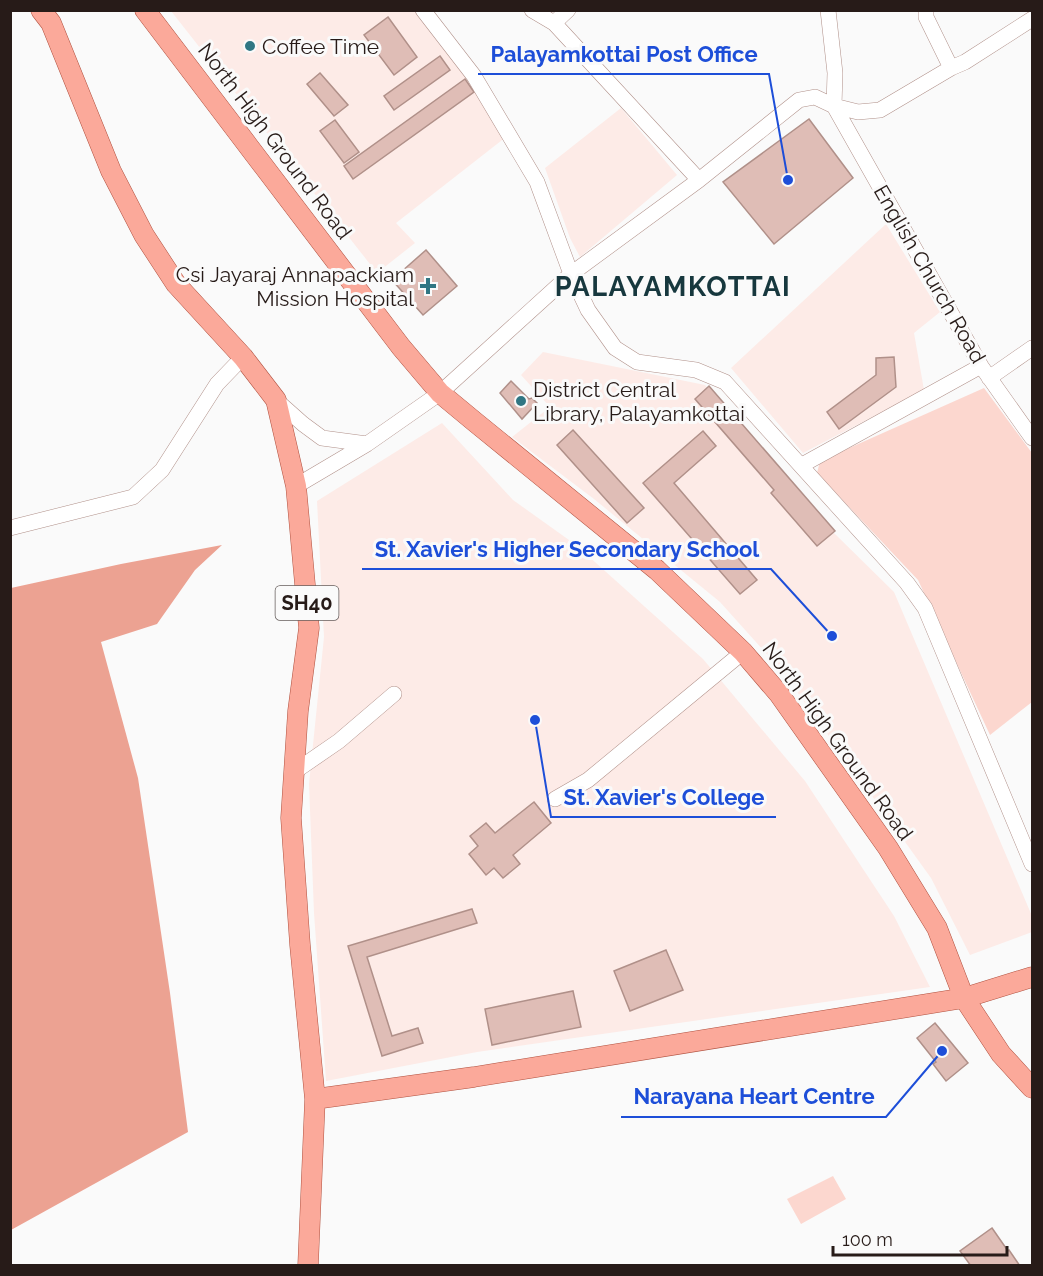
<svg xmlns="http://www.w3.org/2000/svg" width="1043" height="1276" viewBox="0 0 1043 1276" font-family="Raleway,sans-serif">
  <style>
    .built { fill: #fdebe7 }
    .green { fill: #fcd7cf }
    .water { fill: #eca292 }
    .building { fill: #dfbdb6; stroke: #b09089; stroke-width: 1.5 }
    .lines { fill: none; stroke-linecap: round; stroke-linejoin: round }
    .minor-casing { stroke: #b1918a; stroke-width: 16 }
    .major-casing { stroke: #b05240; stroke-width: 21 }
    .minor { stroke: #fff; stroke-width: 15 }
    .major { stroke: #fba99a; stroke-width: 20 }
    .poi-dot { fill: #307683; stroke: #fafafa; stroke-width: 2 }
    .labels { text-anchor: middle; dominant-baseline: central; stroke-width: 6; stroke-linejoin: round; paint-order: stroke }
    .shield { fill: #fafafa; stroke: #665e5c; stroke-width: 1.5 }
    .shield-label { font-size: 20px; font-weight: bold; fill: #271b18 }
    .poi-label { font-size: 21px; fill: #271b18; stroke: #fafafa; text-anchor: start }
    .street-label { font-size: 21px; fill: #271b18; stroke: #fafafa }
    .district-label { font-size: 27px; font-weight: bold; letter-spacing: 1.5px; fill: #17383e; stroke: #fafafa }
    .leader { fill: none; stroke: #1d4ed8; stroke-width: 2 }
    .callout-dot { fill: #1d4ed8; stroke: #fafafa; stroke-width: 2 }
    .callout-label { font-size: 22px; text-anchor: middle; font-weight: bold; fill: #1d4ed8; stroke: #fafafa; stroke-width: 6; stroke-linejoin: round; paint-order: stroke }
  </style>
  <rect width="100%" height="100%" fill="#fafafa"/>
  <path class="built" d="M171,11H418L466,71L506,137L396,223L415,243L377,273Z
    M621,108L677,175L580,257L570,238L545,168Z
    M886,224L940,312L914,333L924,390L803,453L731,368Z
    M543,352L705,385L834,533L894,592L1032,916V932L970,955L931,878L782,671L720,602L594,499L512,437L550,407L521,375Z
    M442,423L513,500L576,545L703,659L805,781L894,916L930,987L477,1052L326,1081L314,913L309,784L324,637L317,501Z"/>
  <path class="green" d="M984,388L1032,453V702L990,735L918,580L817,473L820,461Z
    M833,1176L846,1199L801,1224L787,1199Z"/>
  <path class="water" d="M222,545L195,570L157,624L101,642L138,778L170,993L188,1132L11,1230V588L121,564Z"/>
  <path class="building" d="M388,17L417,57L394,75L364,35Z
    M440,56L450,70L394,110L384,96Z
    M320,73L348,105L334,116L307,84Z
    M465,79L474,92L353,179L344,166Z
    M809,119L853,178L774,244L723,182Z
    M335,120L359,152L344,163L320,131Z
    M426,250L457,286L423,315L392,280Z
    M894,357L896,387L839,429L827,412L876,375V358Z
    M511,381L529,399L532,398L537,403L522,419L500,393Z
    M709,386L835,531L817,546L771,493L774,490L695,399Z
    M573,430L644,508L627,523L557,445Z
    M703,431L716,446L674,483L757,580L740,594L643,483Z
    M534,802L551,823L513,855L520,864L503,878L494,868L486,875L469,854L478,846L470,836L486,823L495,833Z
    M472,909L477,923L367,957L392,1036L418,1028L423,1043L382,1056L348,946Z
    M666,950L683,990L630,1011L614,971Z
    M573,991L581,1027L492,1045L485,1009Z
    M935,1023L968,1063L946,1081L933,1064L936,1062L917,1038Z
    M992,1228L1008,1251L1009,1250L1020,1266H971L960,1251Z"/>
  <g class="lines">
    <defs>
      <path id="minor" d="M423,10L474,76L537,182L571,274L588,310L615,348L637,362L696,370L725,382L907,583L925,608L1032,864
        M532,10L554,23L699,180
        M828,10L835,73L834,106
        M926,10V17L951,68
        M554,23L568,10
        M834,106L981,366L1032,438
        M989,378L1032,348
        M276,400L303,424L322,438L367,444
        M802,465L981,366
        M296,486L367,444L440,393L571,274L699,180L799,100L815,97L834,106L858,112L880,110L951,68L965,62L1032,19
        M10,528L133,497L162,470L217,384L243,357
        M294,772L339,741L394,694
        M555,799L588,780L743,652"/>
      <path id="major" d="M41,10L51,23L111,171L144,235L176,284L243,357L276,400L296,486L309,628L298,711L291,818L300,945L315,1099L308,1266
        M145,10L401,347L440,393L475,422L657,570L743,652L779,694L888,848L937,928L964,998L1001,1054L1032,1088
        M315,1099L474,1077L964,998L1032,977"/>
    </defs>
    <use href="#minor" class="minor-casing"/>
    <use href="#major" class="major-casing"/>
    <use href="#minor" class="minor"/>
    <use href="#major" class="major"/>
  </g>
  <g class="poi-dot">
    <circle cx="250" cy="46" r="6"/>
    <path d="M425 277h6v6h6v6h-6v6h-6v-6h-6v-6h6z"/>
    <circle cx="521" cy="401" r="6"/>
  </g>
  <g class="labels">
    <rect class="shield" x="275.5" y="586" width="63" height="34" rx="4.5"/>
    <g class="shield-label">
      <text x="307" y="603">SH40</text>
    </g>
    <g class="poi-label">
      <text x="262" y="46">Coffee Time</text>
      <text x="414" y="274" text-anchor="end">Csi Jayaraj Annapackiam<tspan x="414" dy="24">Mission Hospital</tspan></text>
      <text x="533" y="389">District Central<tspan x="533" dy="24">Library, Palayamkottai</tspan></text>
    </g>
    <g class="street-label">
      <text transform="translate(275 141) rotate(53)">North High Ground Road</text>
      <text transform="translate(930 274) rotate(60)">English Church Road</text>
      <text transform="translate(838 741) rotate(54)">North High Ground Road</text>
    </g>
    <g class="district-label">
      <text x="673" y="286">PALAYAMKOTTAI</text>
    </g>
  </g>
  <path class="leader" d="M788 180L769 74H478M832 636L771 569H362M535 720L551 817H776M942 1051L886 1117H621"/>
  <g class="callout-dot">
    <circle cx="788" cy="180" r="6"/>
    <circle cx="832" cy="636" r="6"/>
    <circle cx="535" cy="720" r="6"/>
    <circle cx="942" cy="1051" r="6"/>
  </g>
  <g class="callout-label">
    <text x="624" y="62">Palayamkottai Post Office</text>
    <text x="567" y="557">St. Xavier's Higher Secondary School</text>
    <text x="664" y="805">St. Xavier's College</text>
    <text x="754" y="1104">Narayana Heart Centre</text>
  </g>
  <rect width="1043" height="1276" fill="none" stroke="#271b18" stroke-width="24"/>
  <path d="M833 1246v9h174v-9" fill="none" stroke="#271b18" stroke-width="3"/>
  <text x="842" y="1246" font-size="18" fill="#271b18" stroke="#fafafa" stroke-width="4.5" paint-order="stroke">100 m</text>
</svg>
